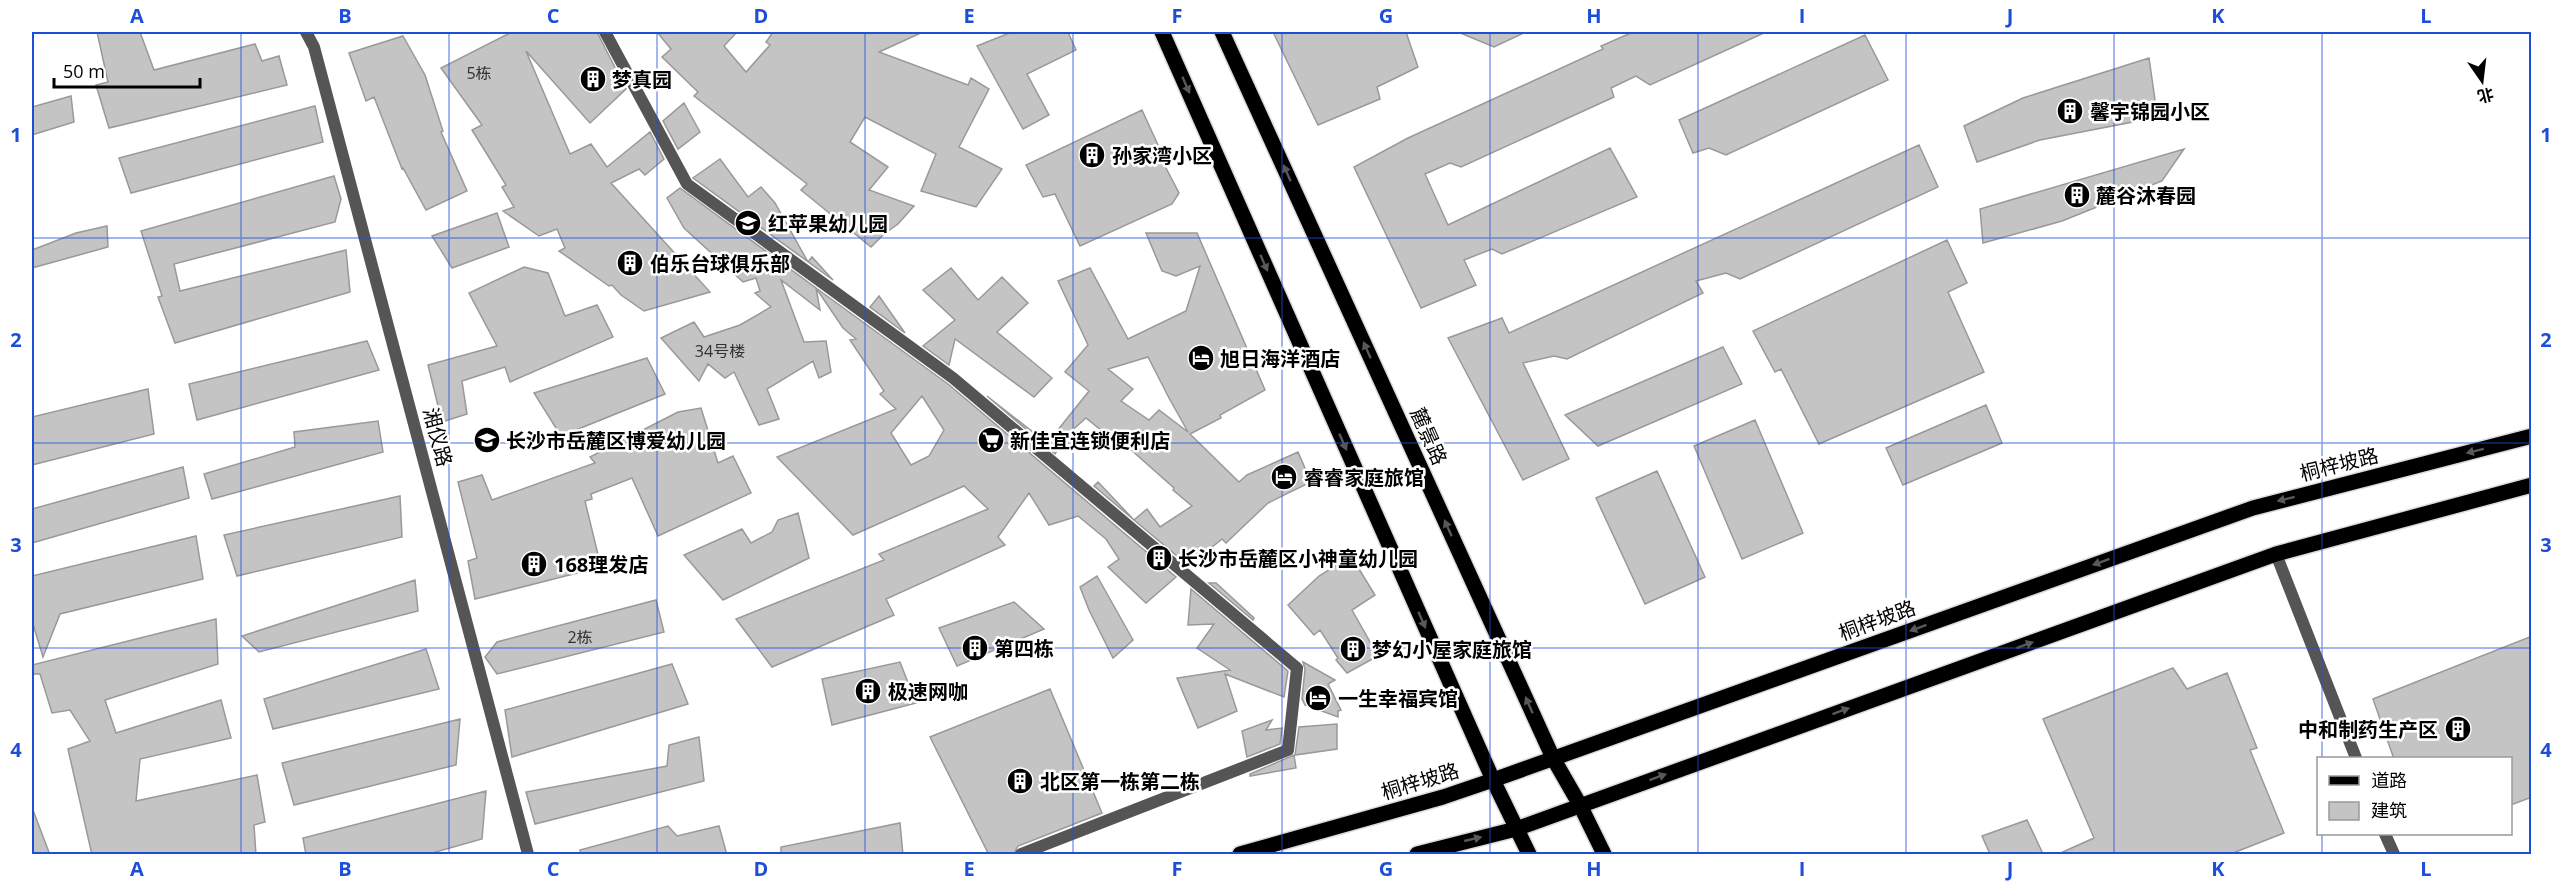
<svg xmlns="http://www.w3.org/2000/svg" width="2563" height="886" viewBox="0 0 2563 886" font-family="'Open Sans','Noto Sans SC',sans-serif">
  <style>
    .building { fill: #c4c4c4; stroke: #999; stroke-width: 1.5; fill-rule: evenodd }
    .lines { fill: none; stroke-linecap: round; stroke-linejoin: round }
    .primary-casing { stroke: #dbdbdb; stroke-width: 18 }
    .street { stroke: #555; stroke-width: 12 }
    .primary { stroke: #000; stroke-width: 15 }
    .oneway { fill: #595959 }
    .grid { fill: none; stroke: #1d4ed8; stroke-width: 1.5; stroke-opacity: 0.55 }
    .labels { text-anchor: middle; dominant-baseline: central; stroke-width: 5; stroke-linejoin: round; paint-order: stroke }
    .number-label { font-size: 16px; fill: #313131 }
    .poi-label { font-size: 20px; font-weight: bold; fill: #000; stroke: #fff; text-anchor: start }
    .street-label { font-size: 20px; fill: #000; stroke: #fff }
    .neatline { fill: none; stroke: #1d4ed8; stroke-width: 2 }
    .grid-label { font-size: 20px; text-anchor: middle; font-weight: bold; fill: #1d4ed8 }
  </style>
  <rect width="100%" height="100%" fill="#fff"/>
  <path class="building" d="M97,32H140L154,70L255,44L262,61L279,56L287,85L109,128L96,85L108,82Z
    M509,32H597L626,89L590,123L526,51L570,154L591,144L607,167L650,132L664,159L645,175L639,169L611,183L710,292L644,311L621,295L612,285L609,286L559,251L565,248L557,229L539,236L503,211L514,207L502,187L506,185L472,130L482,125L441,68L510,33Z
    M657,32H737L724,46L746,72L770,45L766,42L773,32H923L879,52L968,85L971,78L989,89L959,147L1002,169L976,207L921,191L936,154L865,117L850,142L888,167L869,190L914,206L898,224L884,234L871,247L801,190L807,184L694,96L698,92L662,57L671,49Z
    M1012,32H1068L1076,50L1027,74L1049,115L1023,129L977,46Z
    M1273,32H1406L1418,67L1377,87L1380,99L1318,125Z
    M1458,32H1526L1494,47Z
    M1633,32H1766L1650,85L1636,76L1611,88L1614,97L1461,167L1450,163L1425,174L1448,225L1610,148L1637,197L1502,254L1492,249L1464,260L1476,285L1421,308L1354,167L1408,138L1603,49L1601,46Z
    M1865,35L1888,80L1726,155L1709,148L1693,153L1679,120Z
    M403,36L425,75L443,131L441,132L467,191L426,210L403,168L402,169L374,97L366,101L349,53Z
    M2149,58L2155,100L2133,122L2040,140L1977,162L1964,126L2023,98Z
    M71,96L74,122L32,135V107Z
    M684,103L700,132L678,149L663,121Z
    M315,106L323,142L131,193L119,158Z
    M1142,110L1158,145L1155,147L1179,193L1172,204L1080,246L1055,194L1043,197L1026,165Z
    M1919,145L1938,187L1740,279L1726,273L1696,281L1703,293L1567,359L1554,356L1523,363L1569,459L1523,480L1448,338L1502,318L1509,333Z
    M2184,149L2162,181L2062,221L1983,243L1980,209Z
    M720,159L748,197L761,187L775,203L808,262L812,257L833,280L693,178Z
    M334,176L341,199L335,222L174,264L180,291L346,250L350,292L175,343L158,297L162,296L141,231Z
    M680,188L816,288L820,310L781,280L804,342L826,341L831,372L819,378L813,361L767,389L779,419L759,425L734,372L725,378L708,364L699,381L661,338L694,322L704,337L740,325L771,307L755,293L760,291L756,278L743,282L684,228L667,198Z
    M497,213L509,247L452,268L432,236Z
    M107,226L108,247L32,268V250L76,233Z
    M1146,233H1197L1265,390L1220,415L1221,418L1190,434L1239,482L1247,475L1298,452L1311,482L1268,503L1226,543L1222,539L1189,566L1134,520L1147,509L1160,527L1192,506L1173,490L1174,488L1121,441L1118,444L1086,418L1059,442L1053,436L1089,391L1065,372L1088,345L1058,281L1090,268L1128,339L1186,311L1200,266L1176,276L1162,271ZM1148,357L1169,398L1188,432L1159,410L1149,420L1121,401L1133,389L1108,369Z
    M1947,240L1967,283L1948,292L1984,372L1819,444L1781,369L1775,372L1753,331Z
    M524,267L548,273L565,316L597,305L613,337L510,382L505,367L462,381L467,414L442,422L428,365L497,346L469,293Z
    M951,268L978,300L1002,277L1028,303L997,332L1052,378L1034,397L955,339L949,365L923,346L955,320L923,290Z
    M816,288L948,384L1176,577L1146,603L1108,567L1119,559L1106,539L1078,516L1049,525L1029,493L998,537L1005,545L886,599L894,615L772,667L736,619L884,560L879,554L988,509L964,486L853,535L777,457L896,409L880,394L884,391L850,340L856,339L843,328ZM922,396L944,430L929,456L911,465L891,433Z
    M879,296L905,333L870,307Z
    M367,341L379,370L197,420L189,384Z
    M1723,347L1742,384L1598,446L1565,415Z
    M647,358L665,394L561,436L534,393Z
    M148,389L154,434L32,465V417Z
    M987,396L1057,451L1055,454Z
    M1986,405L2002,443L1903,485L1886,448Z
    M701,408L718,463L733,456L751,493L658,536L632,478L591,494L592,499L585,501L601,567L475,599L468,561L477,558L458,482L482,475L492,500L595,463L590,457L678,412Z
    M1755,420L1803,533L1742,559L1694,446Z
    M378,421L383,452L212,499L204,474L295,447L294,432Z
    M183,467L189,498L32,543V509Z
    M1657,471L1705,577L1645,604L1596,498Z
    M1098,482L1134,520L1094,486Z
    M400,496L402,537L237,576L224,535Z
    M798,513L809,558L723,600L684,555L742,529L751,543L772,532L778,520Z
    M196,536L203,579L60,614L43,657L32,621V576Z
    M1351,556L1375,595L1352,610L1378,656L1347,673L1336,660L1338,658L1320,630L1314,635L1288,605L1319,576Z
    M1097,576L1133,640L1113,658L1089,610L1080,587Z
    M415,580L418,611L259,652L242,636Z
    M1209,583H1216L1254,618L1253,620Z
    M1191,589L1288,671L1284,697L1225,674L1237,711L1198,728L1177,678L1230,670L1197,648L1214,624L1188,625Z
    M656,600L664,632L497,674L485,657L497,642Z
    M1014,602L1044,629L957,666L939,628Z
    M216,619L218,664L105,700L116,733L221,700L231,738L140,759L136,801L257,775L265,822L254,825L256,855H92L68,749L90,741L70,710L52,713L40,674H32V665Z
    M2532,636V797L2511,805V759H2394L2373,699Z
    M426,649L439,689L273,729L264,699Z
    M900,662L916,703L832,725L822,679Z
    M1303,662L1335,680L1328,684L1341,710L1338,711V717L1305,705L1302,699L1305,669Z
    M672,664L688,704L512,757L505,710Z
    M2173,668L2187,689L2227,673L2257,748L2250,750L2284,833L2228,855H2056L2094,838L2043,719Z
    M1050,689L1102,813L1018,846L1013,855H989L930,737Z
    M460,719L456,765L294,805L282,763Z
    M1272,720L1266,730L1282,728L1280,744L1247,757L1242,731Z
    M1337,724V749L1295,755L1299,727Z
    M699,737L704,781L535,824L526,792L667,766L669,745Z
    M1294,755L1296,768L1250,776V774Z
    M486,791L482,839L425,855H306L303,838Z
    M32,810H33L50,855H32Z
    M2027,820L2043,854H1990L1982,836Z
    M900,823L903,855H781V847Z
    M668,826L677,836L719,826L727,855H581L580,850Z"/>
  <g class="lines">
    <defs>
      <path id="primary" d="M1162,32L1493,780L1529,854
        M1222,32L1553,758L1580,805L1604,854
        M1240,854L1443,797L1493,780L2253,508L2532,436
        M1417,854L1516,829L2276,554L2532,485"/>
    </defs>
    <use href="#primary" class="primary-casing"/>
    <path class="street" d="M306,32L314,47L528,854
      M605,32L687,184L953,378L1297,668L1288,750L1021,854
      M2276,554L2356,758
      M2385,834L2394,854"/>
    <use href="#primary" class="primary"/>
  </g>
  <defs><path id="oneway-solid" d="M-6-.8H1V-3.2L6.5 0L1 3.2V.8H-6Z" transform="scale(1.5)"/></defs>
  <g class="oneway">
    <use href="#oneway-solid" transform="translate(1186 85) rotate(66)"/>
    <use href="#oneway-solid" transform="translate(1287 173) rotate(-114)"/>
    <use href="#oneway-solid" transform="translate(1264 263) rotate(66)"/>
    <use href="#oneway-solid" transform="translate(1367 350) rotate(-114)"/>
    <use href="#oneway-solid" transform="translate(1343 442) rotate(66)"/>
    <use href="#oneway-solid" transform="translate(2475 451) rotate(166)"/>
    <use href="#oneway-solid" transform="translate(2286 499) rotate(166)"/>
    <use href="#oneway-solid" transform="translate(1448 528) rotate(-114)"/>
    <use href="#oneway-solid" transform="translate(2101 562) rotate(160)"/>
    <use href="#oneway-solid" transform="translate(1422 620) rotate(66)"/>
    <use href="#oneway-solid" transform="translate(1918 628) rotate(160)"/>
    <use href="#oneway-solid" transform="translate(2025 645) rotate(-20)"/>
    <use href="#oneway-solid" transform="translate(1529 705) rotate(-114)"/>
    <use href="#oneway-solid" transform="translate(1841 711) rotate(-20)"/>
    <use href="#oneway-solid" transform="translate(1658 777) rotate(-20)"/>
    <use href="#oneway-solid" transform="translate(1473 839) rotate(-13)"/>
  </g>
  <path class="grid" d="M241,32V854M449,32V854M657,32V854M865,32V854M1073,32V854M1282,32V854M1490,32V854M1698,32V854M1906,32V854M2114,32V854M2322,32V758M32,238H2532M32,443H2532M32,648H2532M2322,834V854"/>
  <defs>
    <symbol id="building-disc" viewBox="-11 -11 22 22"><circle r="9.5" fill="#000" stroke="#fff"/><path d="M-4-6H4V6H1V3H-1V6H-4ZM-2.5-4.3h1.7v1.8h-1.7ZM.8-4.3h1.7v1.8H.8ZM-2.5-1h1.7V.8h-1.7ZM.8-1h1.7V.8H.8Z" fill="#fff"/></symbol>
    <symbol id="school-disc" viewBox="-11 -11 22 22"><circle r="9.5" fill="#000" stroke="#fff"/><path d="M0-5L7-2L0 1L-7-2ZM-4 1L0 2.5L4 1V4Q0 6-4 4Z" fill="#fff"/></symbol>
    <symbol id="hotel-disc" viewBox="-11 -11 22 22"><circle r="9.5" fill="#000" stroke="#fff"/><path d="M-6-4.5h1.5V1H6V5H4.5V3h-9V5H-6ZM-4 0a1.8 1.8 0 1 1 3.6 0ZM.5 0V-2.5h3Q6-2.5 6 0Z" fill="#fff"/></symbol>
    <symbol id="supermarket-disc" viewBox="-11 -11 22 22"><circle r="9.5" fill="#000" stroke="#fff"/><path d="M-6-5.5h2.5l.6 2H6L4.5 2H-2.5L-4.4-4H-6ZM-1.5 3.2a1.3 1.3 0 1 0 .1 0ZM3 3.2a1.3 1.3 0 1 0 .1 0Z" fill="#fff"/></symbol>
  </defs>
  <g fill-rule="evenodd">
    <use href="#building-disc" x="578" y="64" width="30" height="30"/>
    <use href="#building-disc" x="2055" y="96" width="30" height="30"/>
    <use href="#building-disc" x="1077" y="140" width="30" height="30"/>
    <use href="#building-disc" x="2062" y="180" width="30" height="30"/>
    <use href="#school-disc" x="733" y="208" width="30" height="30"/>
    <use href="#building-disc" x="615" y="248" width="30" height="30"/>
    <use href="#hotel-disc" x="1186" y="343" width="30" height="30"/>
    <use href="#school-disc" x="472" y="425" width="30" height="30"/>
    <use href="#supermarket-disc" x="976" y="425" width="30" height="30"/>
    <use href="#hotel-disc" x="1269" y="462" width="30" height="30"/>
    <use href="#building-disc" x="1144" y="543" width="30" height="30"/>
    <use href="#building-disc" x="519" y="549" width="30" height="30"/>
    <use href="#building-disc" x="960" y="633" width="30" height="30"/>
    <use href="#building-disc" x="1338" y="634" width="30" height="30"/>
    <use href="#building-disc" x="853" y="676" width="30" height="30"/>
    <use href="#hotel-disc" x="1303" y="683" width="30" height="30"/>
    <use href="#building-disc" x="2443" y="714" width="30" height="30"/>
    <use href="#building-disc" x="1005" y="766" width="30" height="30"/>
  </g>
  <g class="labels">
    <g class="number-label">
      <text x="479" y="73">5栋</text>
      <text x="720" y="351">34号楼</text>
      <text x="580" y="637">2栋</text>
    </g>
    <g class="poi-label">
      <text x="612" y="79">梦真园</text>
      <text x="2090" y="111">馨宇锦园小区</text>
      <text x="1112" y="155">孙家湾小区</text>
      <text x="2096" y="195">麓谷沐春园</text>
      <text x="768" y="223">红苹果幼儿园</text>
      <text x="650" y="263">伯乐台球俱乐部</text>
      <text x="1220" y="358">旭日海洋酒店</text>
      <text x="506" y="440">长沙市岳麓区博爱幼儿园</text>
      <text x="1010" y="440">新佳宜连锁便利店</text>
      <text x="1304" y="477">睿睿家庭旅馆</text>
      <text x="1178" y="558">长沙市岳麓区小神童幼儿园</text>
      <text x="554" y="564">168理发店</text>
      <text x="994" y="648">第四栋</text>
      <text x="1372" y="649">梦幻小屋家庭旅馆</text>
      <text x="888" y="691">极速网咖</text>
      <text x="1338" y="698">一生幸福宾馆</text>
      <text x="2438" y="729" text-anchor="end">中和制药生产区</text>
      <text x="1040" y="781">北区第一栋第二栋</text>
    </g>
    <g class="street-label">
      <text transform="translate(1429 436) rotate(66)">麓景路</text>
      <text transform="translate(438 437) rotate(75)">湘仪路</text>
      <text transform="translate(2339 464) rotate(-14)">桐梓坡路</text>
      <text transform="translate(1877 620) rotate(-20)">桐梓坡路</text>
      <text transform="translate(1420 781) rotate(-17)">桐梓坡路</text>
    </g>
  </g>
  <rect width="2563" height="886" fill="none" stroke="#ffffff" stroke-width="66"/>
  <rect x="2317" y="757" width="195" height="78" fill="#ffffff" stroke="#999999" stroke-width="1.5"/>
  <rect x="2329" y="776" width="30" height="9" fill="#000000" stroke="#999999" stroke-width="1.5"/>
  <text x="2371" y="787" font-size="18" fill="#000000">道路</text>
  <rect x="2329" y="802" width="30" height="18" fill="#c4c4c4" stroke="#999999" stroke-width="1.5"/>
  <text x="2371" y="817" font-size="18" fill="#000000">建筑</text>
  <g transform="translate(2482 81) rotate(166)" stroke="#ffffff" stroke-width="4.5" paint-order="stroke">
  <path d="M0-4.5L10 22L0 15L-10 22Z" fill="#000000"/>
  <text y="-9" font-size="16" font-weight="bold" text-anchor="middle" fill="#000000">北</text>
  </g>
  <path d="M54 78v9h146v-9" fill="none" stroke="#000000" stroke-width="3"/>
  <text x="63" y="78" font-size="18" fill="#000000" stroke="#ffffff" stroke-width="4.5" paint-order="stroke">50 m</text>
  <rect x="33" y="33" width="2497" height="820" class="neatline"/>
  <g class="grid-label">
    <text x="137" y="23">A</text>
    <text x="345" y="23">B</text>
    <text x="553" y="23">C</text>
    <text x="761" y="23">D</text>
    <text x="969" y="23">E</text>
    <text x="1177" y="23">F</text>
    <text x="1386" y="23">G</text>
    <text x="1594" y="23">H</text>
    <text x="1802" y="23">I</text>
    <text x="2010" y="23">J</text>
    <text x="2218" y="23">K</text>
    <text x="2426" y="23">L</text>
    <text x="16" y="142">1</text>
    <text x="2546" y="142">1</text>
    <text x="16" y="347">2</text>
    <text x="2546" y="347">2</text>
    <text x="16" y="552">3</text>
    <text x="2546" y="552">3</text>
    <text x="16" y="757">4</text>
    <text x="2546" y="757">4</text>
    <text x="137" y="876">A</text>
    <text x="345" y="876">B</text>
    <text x="553" y="876">C</text>
    <text x="761" y="876">D</text>
    <text x="969" y="876">E</text>
    <text x="1177" y="876">F</text>
    <text x="1386" y="876">G</text>
    <text x="1594" y="876">H</text>
    <text x="1802" y="876">I</text>
    <text x="2010" y="876">J</text>
    <text x="2218" y="876">K</text>
    <text x="2426" y="876">L</text>
  </g>
</svg>
